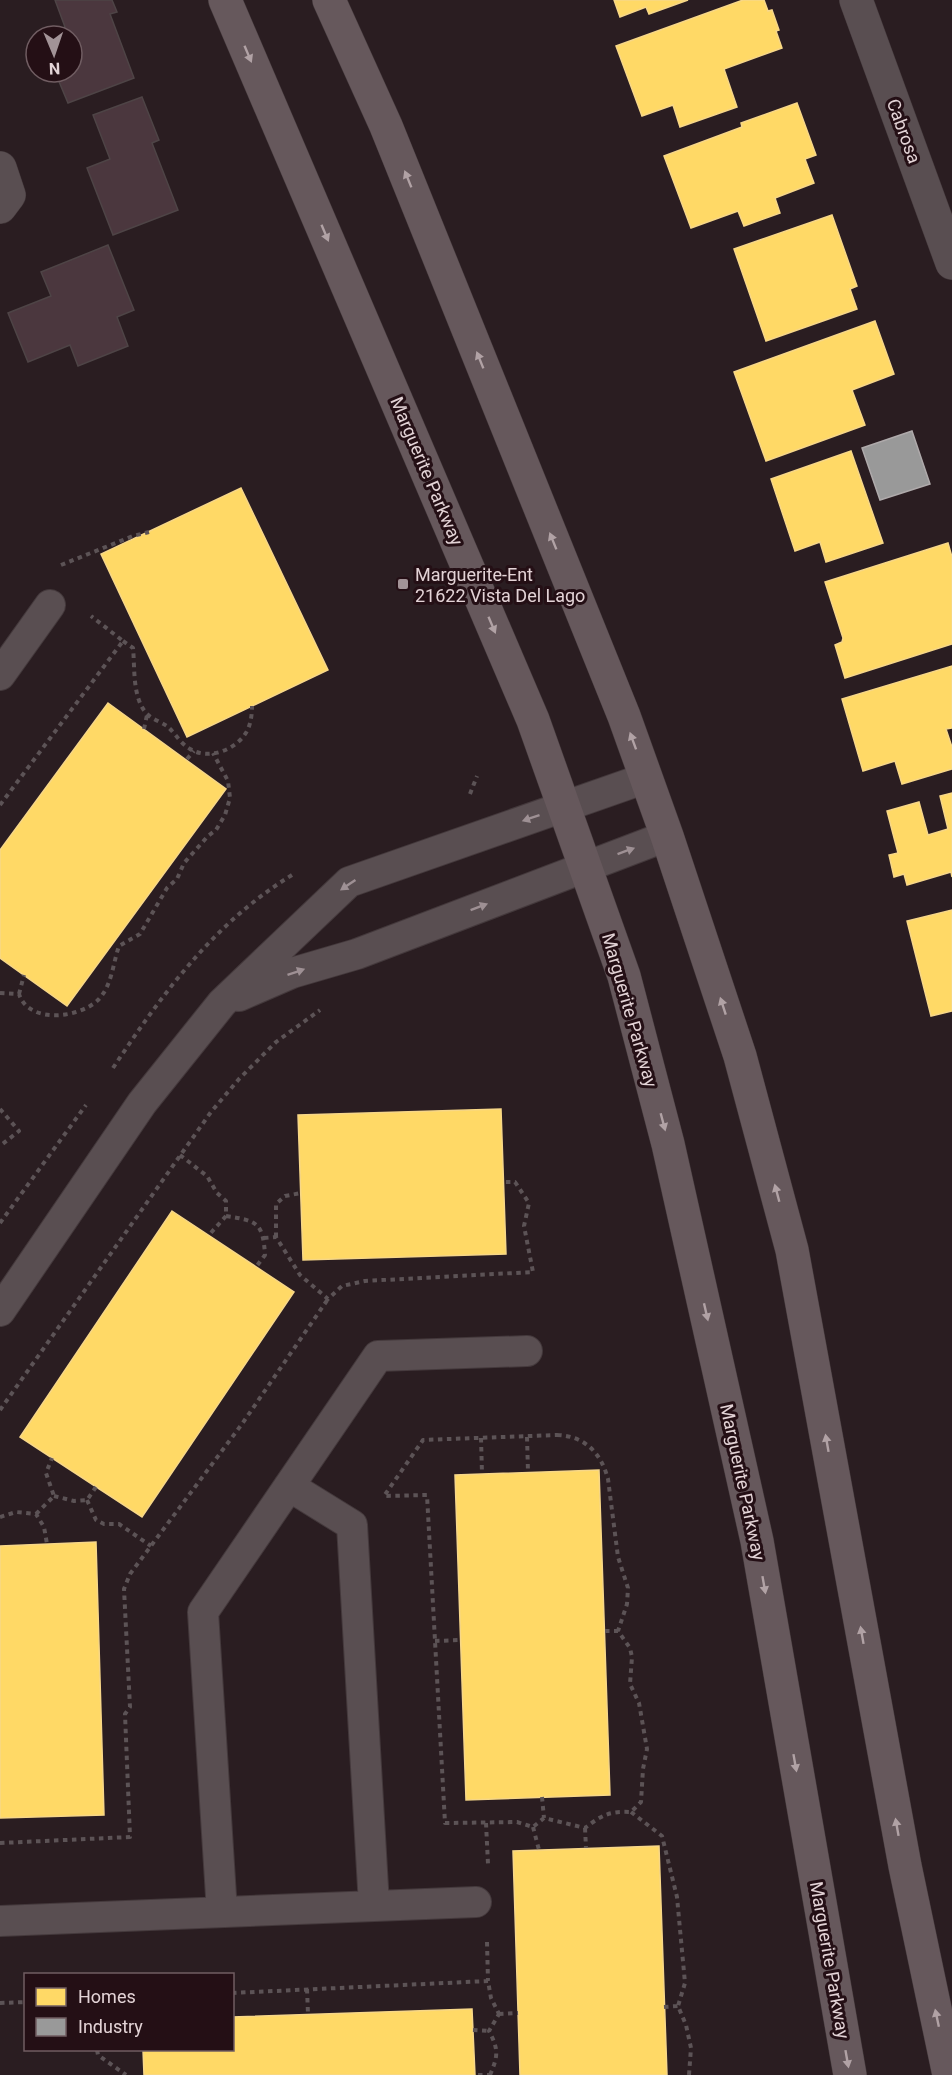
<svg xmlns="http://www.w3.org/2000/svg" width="952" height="2075" viewBox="0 0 952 2075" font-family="Roboto,sans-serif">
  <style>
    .homes { fill: #ffd966; stroke: #f7d788; stroke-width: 1.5 }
    .industry { fill: #999; stroke: #afaaab; stroke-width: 1.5 }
    .building { fill: #4b373e; stroke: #4e4446; stroke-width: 1.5 }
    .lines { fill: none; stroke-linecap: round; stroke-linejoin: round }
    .lane-casing { stroke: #44393c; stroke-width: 32 }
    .street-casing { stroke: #44393c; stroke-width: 34 }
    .primary-casing { stroke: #44393c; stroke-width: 34 }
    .path { stroke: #5c5356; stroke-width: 4; stroke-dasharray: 4.5 4.5; stroke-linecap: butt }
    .lane { stroke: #594e51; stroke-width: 30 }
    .street { stroke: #594e51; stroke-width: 33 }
    .primary { stroke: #66585c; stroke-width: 33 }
    .oneway { fill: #b1a2a5 }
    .oneway2 { fill: #9e9094 }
    .poi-dot { fill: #a29397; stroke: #240f15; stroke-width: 2 }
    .labels { text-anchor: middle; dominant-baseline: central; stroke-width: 6; stroke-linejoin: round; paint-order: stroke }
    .street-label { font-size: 18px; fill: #e3d3d6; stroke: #240f15 }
    .poi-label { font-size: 18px; fill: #e3d3d6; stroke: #240f15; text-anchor: start }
  </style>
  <rect width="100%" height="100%" fill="#2a1d21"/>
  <path class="homes" d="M614,0H688L649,14L646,7L620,17Z
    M743,0H764L768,11L772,10L779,30L776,31L782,48L724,69L737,107L680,127L673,105L642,116L616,46Z
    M797,103L816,155L805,159L814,183L775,198L780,213L744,226L738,211L691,228L664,156L742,127L741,123Z
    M832,215L857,286L850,289L857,309L766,341L734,249Z
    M875,321L894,374L852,390L865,425L766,461L734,372Z
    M851,451L883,543L826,562L820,542L795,551L771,479Z
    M241,488L328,670L187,737L101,554Z
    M948,543L952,557V644L845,678L835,645L842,642L843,638L825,582Z
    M952,666V728L946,729L952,747V769L902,784L895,761L863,771L842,699Z
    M108,703L226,789L67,1006L0,958V850Z
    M952,793V877L951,872L907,885L904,874L894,877L889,855L898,853L887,811L919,802L928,835L948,829L940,796Z
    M952,910V1011L931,1016L907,921Z
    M501,1109L506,1254L303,1260L298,1115Z
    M172,1211L294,1292L142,1517L20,1437Z
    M599,1470L610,1795L466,1800L455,1475Z
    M96,1542L104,1815L0,1818V1546Z
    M659,1846L667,2075H520L513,1851Z
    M472,2009L475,2075H144L143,2050H232V2017Z"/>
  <path class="industry" d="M912,431L930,484L880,500L862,448Z"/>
  <path class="building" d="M55,0H112L117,12L110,14L134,78L68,103L55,72H72V36H42L65,27Z
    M142,97L159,140L152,143L178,210L113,235L87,168L110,159L93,115Z
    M108,245L134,310L117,317L128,346L78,366L70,345L28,362L8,313L51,296L41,272Z"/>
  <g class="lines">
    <defs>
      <path id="lane" d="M0,675L50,605
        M239,996L292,973L357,954L667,836
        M0,1311L142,1103L222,1003L349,882L646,778
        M289,1486L352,1525L374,1905
        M222,1912L203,1612L378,1356L527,1351
        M0,1921L476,1902"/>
      <path id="street" d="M856,0L952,263
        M0,168L9,195L0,207"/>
      <path id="primary" d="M225,0L533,720L624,976L668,1144L757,1541L850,2075
        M329,0L386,126L624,716L667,836L740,1056L792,1250L905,1866L949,2075"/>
    </defs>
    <use href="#lane" class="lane-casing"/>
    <use href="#street" class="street-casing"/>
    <use href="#primary" class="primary-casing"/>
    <path class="path" d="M61,565L133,536L149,532
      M123,641L133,648C135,668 132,698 147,714C152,719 161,722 167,726C175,733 180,743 190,749C209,761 239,749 248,729C251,722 252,714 252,706
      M144,729L147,715
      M187,759L194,751
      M470,794L477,776
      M0,805L123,641L91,616
      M0,993L19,994C29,1025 81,1018 99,999C112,985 113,963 119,946L140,934L167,888L177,879L184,863L208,836L216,830L225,815L230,798L228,781L213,753
      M19,994L24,975
      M113,1068C162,994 215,922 292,875
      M0,1109L19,1131L0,1146
      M180,1155L207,1176L217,1193L226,1201V1216L209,1235
      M226,1216C257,1221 263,1222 265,1255L256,1267
      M0,1223L86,1105
      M276,1237V1204L285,1196L301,1193
      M264,1238L276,1237L300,1275L328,1299L342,1286L365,1281L533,1272L524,1226L529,1203L515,1182H503
      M0,1410L211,1112L239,1079L276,1042L320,1010
      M557,1435C585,1436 601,1453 608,1479L618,1557L628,1588L627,1604L618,1631L630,1648L632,1657L630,1684L639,1703L647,1749L643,1769L641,1802L631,1812C609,1811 602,1815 585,1828L544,1818L533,1827L517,1822L445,1823L427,1495L384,1496L423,1440Z
      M527,1437L528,1472
      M481,1438L482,1474
      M54,1496L74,1501L87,1500L96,1487
      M87,1500L96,1520L104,1524H119L151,1546
      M36,1514L54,1496L46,1473L52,1458
      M0,1517L16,1512L36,1514L44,1527L47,1544
      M605,1631H618
      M435,1641L460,1640
      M542,1797L544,1818
      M631,1812L662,1836L677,1897L685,1983L678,2006L686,2025L691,2048L689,2075
      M486,1823L488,1864
      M533,1827L539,1850
      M585,1828L586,1848
      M0,1843L130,1837L125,1714L130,1707L124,1589L130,1574L242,1424L328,1299
      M487,1942L488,1981
      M307,1989L308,2014
      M232,1993L488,1981L491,1998L499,2014
      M0,2003L26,2002
      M664,2007L678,2006
      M499,2014L518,2013
      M473,2030L489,2031
      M97,2050L98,2055L126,2075
      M478,2075H490
      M490,2075C498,2056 499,2050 489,2031L499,2014"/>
    <use href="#lane" class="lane"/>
    <use href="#street" class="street"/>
    <use href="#primary" class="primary"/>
  </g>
  <defs><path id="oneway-solid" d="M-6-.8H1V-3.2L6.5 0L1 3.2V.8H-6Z" transform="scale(1.5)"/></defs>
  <g class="oneway">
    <use href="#oneway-solid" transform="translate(248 54) rotate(67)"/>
    <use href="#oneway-solid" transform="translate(408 179) rotate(-112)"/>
    <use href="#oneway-solid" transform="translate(325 233) rotate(67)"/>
    <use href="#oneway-solid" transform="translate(480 360) rotate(-112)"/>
    <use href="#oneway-solid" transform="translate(553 541) rotate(-112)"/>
    <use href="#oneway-solid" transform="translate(492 625) rotate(67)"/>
    <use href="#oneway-solid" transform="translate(633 741) rotate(-110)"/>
    <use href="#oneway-solid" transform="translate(723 1006) rotate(-108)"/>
    <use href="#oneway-solid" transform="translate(663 1122) rotate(75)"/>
    <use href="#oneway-solid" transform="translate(777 1193) rotate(-105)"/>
    <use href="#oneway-solid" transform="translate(706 1312) rotate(77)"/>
    <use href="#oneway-solid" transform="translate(827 1443) rotate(-100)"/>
    <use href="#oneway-solid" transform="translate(764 1585) rotate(80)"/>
    <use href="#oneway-solid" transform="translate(862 1635) rotate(-100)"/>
    <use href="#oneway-solid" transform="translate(795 1763) rotate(80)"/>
    <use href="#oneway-solid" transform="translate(897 1827) rotate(-100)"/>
    <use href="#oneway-solid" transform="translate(937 2018) rotate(-102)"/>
    <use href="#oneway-solid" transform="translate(847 2059) rotate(80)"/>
  </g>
  <g class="oneway2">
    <use href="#oneway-solid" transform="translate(531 818) rotate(161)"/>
    <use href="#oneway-solid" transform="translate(626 851) rotate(-20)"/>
    <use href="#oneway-solid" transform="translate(348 885) rotate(146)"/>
    <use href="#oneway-solid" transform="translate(479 907) rotate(-21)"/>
    <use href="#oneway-solid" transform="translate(296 972) rotate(-19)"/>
  </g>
  <rect class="poi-dot" x="397" y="578" width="12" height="12" rx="3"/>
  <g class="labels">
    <g class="street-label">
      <text transform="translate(904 131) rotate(70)">Cabrosa</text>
      <text transform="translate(427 471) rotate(67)">Marguerite Parkway</text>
      <text transform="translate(630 1010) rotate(74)">Marguerite Parkway</text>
      <text transform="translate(743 1482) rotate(78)">Marguerite Parkway</text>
      <text transform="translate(830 1960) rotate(80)">Marguerite Parkway</text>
    </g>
    <g class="poi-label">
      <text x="415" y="574">Marguerite-Ent<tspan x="415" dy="21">21622 Vista Del Lago</tspan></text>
    </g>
  </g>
  <rect x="24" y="1973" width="210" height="78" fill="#240f15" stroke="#705d62" stroke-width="1.5"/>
  <rect x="36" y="1988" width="30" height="18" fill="#ffd966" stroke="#705d62" stroke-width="1.5"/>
  <text x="78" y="2003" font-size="18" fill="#e3d3d6">Homes</text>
  <rect x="36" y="2018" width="30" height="18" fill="#999999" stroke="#705d62" stroke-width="1.5"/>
  <text x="78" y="2033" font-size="18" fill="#e3d3d6">Industry</text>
  <g transform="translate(54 54) rotate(178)"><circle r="28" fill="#240f15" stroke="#705d62" stroke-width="1.5"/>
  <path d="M0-4.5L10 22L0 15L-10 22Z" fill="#a29397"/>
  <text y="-9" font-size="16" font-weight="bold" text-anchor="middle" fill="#e3d3d6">N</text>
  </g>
</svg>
